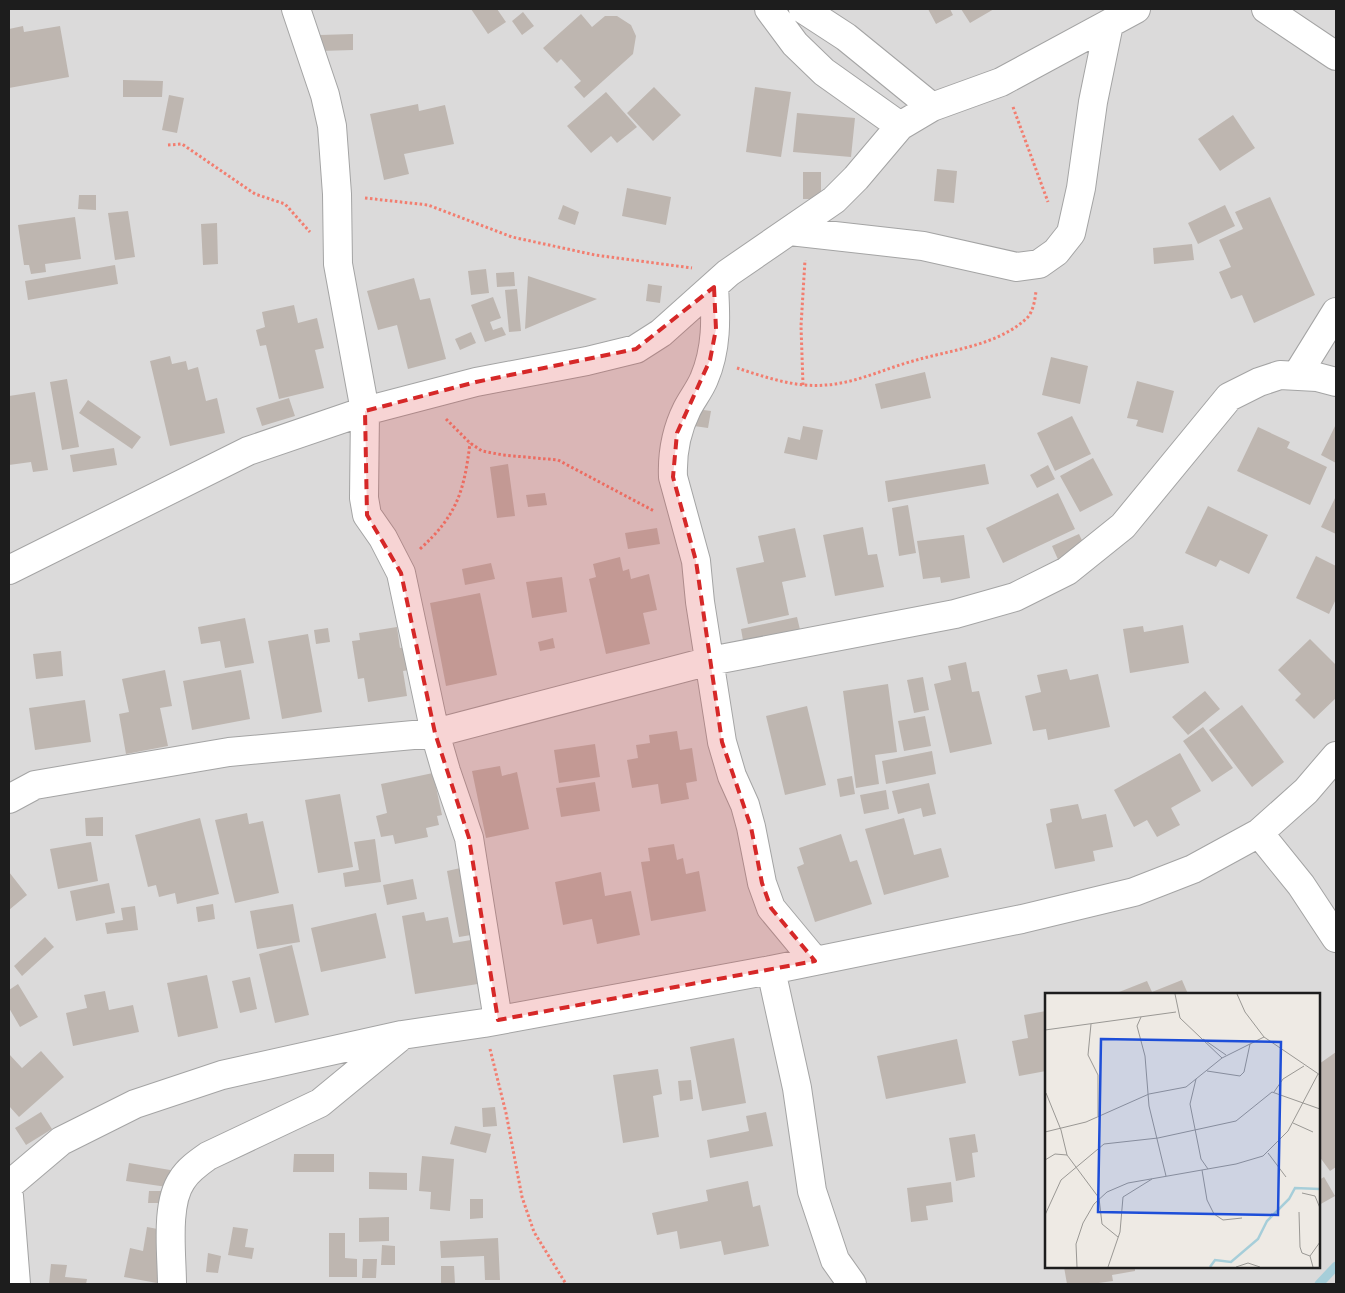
<svg xmlns="http://www.w3.org/2000/svg" width="1345" height="1293" viewBox="0 0 1345 1293" font-family="Jost,sans-serif">
  <style>
    .residential { fill: #dbdada; fill-rule: evenodd }
    .lines { fill: none; stroke-linecap: round; stroke-linejoin: round }
    .stream { stroke: #a6ced9; stroke-width: 9 }
    .building { fill: #beb6b0 }
    .minor-casing { stroke: #a4a4a4; stroke-width: 30 }
    .path { stroke: #f27e70; stroke-width: 3; stroke-dasharray: 2.5 2.5; stroke-linecap: butt }
    .minor { stroke: #fff; stroke-width: 28 }
    .marked { fill: #d62828; fill-opacity: 0.2; stroke: #d62828; stroke-width: 4; stroke-dasharray: 10 6; stroke-linejoin: round }
    .inset-river { fill: none; stroke: #a6ced9; stroke-width: 2.5 }
    .inset-road { fill: none; stroke: #9a9894; stroke-width: 1 }
    .view { fill: #1d4ed8; fill-opacity: 0.15; stroke: #1d4ed8; stroke-width: 2.5 }
    .inset-edge { fill: none; stroke: #1d1d1d; stroke-width: 2.5 }
  </style>
  <rect width="100%" height="100%" fill="#eeeae4"/>
  <path class="residential" d="M9,9H1336V1284H9ZM1046,994H1319V1267H1046Z"/>
  <g class="lines">
    <path class="stream" d="M1319,1284L1336,1266"/>
  </g>
  <path class="building" d="M471,9H497L506,22L488,34Z
    M928,9H950L953,15L936,24Z
    M961,9H994L970,23Z
    M523,12L534,26L522,35L512,21Z
    M581,14L592,27L605,16H617L631,25L636,36L633,54L584,98L574,87L581,81L561,59L557,63L543,48Z
    M23,26L24,32L60,26L69,77L9,88V29Z
    M353,34V50L320,51V35Z
    M123,80L163,81L162,97H123Z
    M654,87L681,115L653,141L627,113Z
    M755,87L791,92L781,157L746,152Z
    M606,92L637,127L617,143L611,136L591,153L567,126Z
    M169,95L184,98L177,133L162,130Z
    M418,104L419,111L445,105L454,144L404,154L409,174L384,180L370,114Z
    M797,113L855,118L851,157L793,152Z
    M1233,115L1255,148L1220,171L1198,139Z
    M937,169L957,171L954,203L934,201Z
    M803,172H821V199H803Z
    M627,188L671,197L666,225L622,216Z
    M79,195H96V210L78,209Z
    M1270,197L1315,295L1254,323L1242,295L1231,299L1219,272L1231,267L1219,240L1243,229L1235,212Z
    M563,205L579,212L575,225L558,219Z
    M1225,205L1235,226L1198,244L1188,223Z
    M128,211L135,257L115,260L108,213Z
    M75,217L81,259L45,264L46,272L31,274L29,265H24L18,225Z
    M217,223L218,264L203,265L201,224Z
    M1192,244L1194,260L1154,264L1153,248Z
    M115,265L118,284L28,300L25,281Z
    M486,269L489,293L471,295L468,271Z
    M514,272L515,286L497,287L496,273Z
    M528,276L597,299L525,329Z
    M414,278L420,300L430,298L446,359L408,369L397,325L378,330L367,291Z
    M648,284L662,286L660,303L646,301Z
    M517,289L521,331L509,332L505,290Z
    M493,297L501,318L490,322L493,330L502,327L506,335L485,342L471,305Z
    M294,305L298,323L317,318L324,348L315,350L324,388L279,399L266,345L260,346L256,330L265,327L262,312Z
    M471,332L476,343L460,350L455,339Z
    M170,356L172,364L186,361L188,370L198,367L206,401L217,398L225,433L170,446L150,361Z
    M1051,357L1088,366L1080,404L1042,395Z
    M925,372L931,398L881,409L875,384Z
    M67,379L79,447L62,450L50,382Z
    M1137,381L1174,391L1163,433L1136,426L1138,420L1127,418Z
    M35,392L48,470L33,472L31,462L9,465V396Z
    M289,398L295,416L262,426L256,408Z
    M88,400L141,437L132,449L79,413Z
    M696,409L711,411L708,428L694,426Z
    M1072,416L1091,454L1055,471L1037,433Z
    M1336,424V463L1321,455Z
    M803,426L823,430L817,460L784,453L788,437L800,440Z
    M1258,427L1290,442L1287,448L1327,467L1310,505L1237,471Z
    M114,448L117,465L73,472L70,455Z
    M1093,458L1113,495L1080,512L1060,476Z
    M508,464L515,516L497,518L490,467Z
    M985,464L989,484L888,502L885,481Z
    M1048,465L1055,479L1037,488L1030,475Z
    M545,493L547,505L528,507L526,495Z
    M1058,493L1075,529L1003,563L986,528Z
    M1336,496V534L1321,527Z
    M908,505L916,553L899,556L892,508Z
    M1208,506L1268,535L1249,574L1220,560L1216,567L1185,553Z
    M863,527L868,555L877,554L884,587L835,596L823,535Z
    M657,528L660,544L628,549L625,533Z
    M795,528L806,577L782,582L789,615L748,624L736,568L764,562L758,536Z
    M1079,534L1087,551L1060,564L1052,546Z
    M964,535L970,578L941,583L940,577L923,579L917,541Z
    M1316,556L1336,566V599L1329,614L1296,598Z
    M620,557L623,571L629,569L631,579L649,574L657,610L643,613L650,644L606,654L589,579L596,577L593,564Z
    M491,563L495,579L465,585L462,569Z
    M562,577L567,612L532,618L526,582Z
    M480,593L497,675L446,686L430,603Z
    M797,617L801,634L744,646L741,629Z
    M245,618L254,663L225,668L220,641L201,644L198,627Z
    M1183,625L1189,663L1130,673L1123,629L1143,626L1144,632Z
    M397,627L400,648L412,646L416,669L403,671L407,696L368,702L364,678L358,679L352,641L360,640L359,633Z
    M328,628L330,642L316,644L314,630Z
    M308,634L322,712L282,719L268,641Z
    M553,638L555,648L540,651L538,642Z
    M1310,639L1336,665V698L1314,719L1295,700L1301,694L1278,670Z
    M61,651L63,676L36,679L33,654Z
    M966,662L972,692L979,691L992,744L950,753L934,684L951,680L948,666Z
    M1067,669L1070,680L1098,674L1110,727L1048,740L1046,729L1033,731L1025,696L1041,692L1037,675Z
    M165,670L172,706L160,708L168,746L126,754L119,714L129,712L122,679Z
    M241,670L250,719L192,730L183,681Z
    M923,677L929,710L914,713L907,680Z
    M888,684L897,752L875,755L879,784L856,788L843,691Z
    M1205,691L1220,709L1188,735L1172,717Z
    M85,700L91,742L35,750L29,708Z
    M1242,705L1284,762L1252,787L1209,730Z
    M807,706L826,785L785,795L766,716Z
    M925,716L931,746L904,751L898,721Z
    M1203,727L1233,768L1212,782L1183,741Z
    M677,731L680,750L692,748L697,781L686,783L689,799L661,804L658,784L632,788L627,760L638,758L636,745L650,743L649,735Z
    M595,744L600,777L559,783L554,750Z
    M932,751L936,774L886,784L882,761Z
    M1180,753L1201,791L1171,808L1180,825L1157,837L1147,820L1134,827L1114,790Z
    M500,766L502,776L517,772L529,829L486,838L472,771Z
    M433,773L442,815L437,816L439,825L426,828L428,837L395,844L393,835L381,837L376,816L387,813L381,784Z
    M852,776L855,794L840,797L837,779Z
    M595,782L600,811L561,817L556,788Z
    M929,783L936,814L923,817L921,808L898,814L892,791Z
    M886,790L889,809L864,814L860,795Z
    M340,794L353,867L318,873L305,800Z
    M1078,804L1082,819L1106,814L1113,847L1093,851L1095,861L1055,869L1046,824L1052,822L1050,809Z
    M247,813L249,824L263,821L279,893L235,903L215,820Z
    M103,817V836H86L85,818Z
    M200,818L219,894L177,904L175,893L159,897L156,885L148,887L135,835Z
    M904,818L914,855L941,848L949,877L884,895L865,829Z
    M841,834L850,862L857,860L872,904L815,922L797,867L804,864L799,848Z
    M375,839L381,882L345,887L343,873L359,870L354,842Z
    M91,842L98,881L58,889L50,849Z
    M674,844L677,860L683,858L686,874L699,871L706,911L651,921L641,862L650,861L648,848Z
    M465,867L477,934L459,937L447,871Z
    M9,872L27,895L9,910Z
    M601,872L605,896L631,891L640,935L597,944L592,919L563,925L555,882Z
    M413,879L417,899L387,905L383,885Z
    M109,883L115,913L76,921L70,891Z
    M213,904L215,919L198,922L196,907Z
    M293,904L300,942L257,949L250,911Z
    M135,906L138,930L107,934L105,923L123,920L121,908Z
    M424,912L426,921L448,917L453,943L477,939L484,983L415,994L402,916Z
    M376,913L386,958L321,972L311,928Z
    M45,937L54,947L22,976L14,966Z
    M292,945L309,1015L275,1023L259,954Z
    M207,975L218,1028L178,1037L167,983Z
    M250,977L257,1009L240,1013L232,981Z
    M1182,980L1188,994H1114L1147,981L1152,992Z
    M18,984L38,1017L20,1027L9,1008V990Z
    M105,991L109,1010L133,1005L139,1032L73,1046L66,1013L87,1008L84,995Z
    M1046,1011V1071L1019,1076L1012,1041L1028,1038L1024,1015Z
    M734,1038L746,1103L702,1111L690,1047Z
    M957,1039L966,1083L886,1099L877,1056Z
    M41,1051L64,1077L19,1117L9,1106V1054L22,1068Z
    M1336,1052V1167L1330,1171L1319,1156V1128L1321,1127L1319,1124V1064Z
    M658,1069L662,1094L653,1096L659,1137L623,1143L613,1075Z
    M691,1080L693,1099L680,1101L678,1081Z
    M495,1107L497,1126L483,1127L482,1108Z
    M41,1112L52,1129L26,1145L15,1128Z
    M766,1112L773,1146L710,1158L707,1140L749,1131L746,1116Z
    M455,1126L491,1134L486,1153L450,1144Z
    M975,1134L978,1152L972,1153L975,1177L956,1181L949,1138Z
    M294,1154H334V1172H293Z
    M422,1156L454,1159L450,1211L430,1209L431,1192L419,1191Z
    M129,1163L176,1171L174,1188L126,1181Z
    M369,1172L407,1173V1190L369,1189Z
    M1324,1177L1335,1196L1319,1205V1180Z
    M748,1181L753,1207L760,1205L769,1246L724,1255L721,1241L680,1249L677,1231L657,1235L652,1213L708,1201L706,1190Z
    M951,1182L953,1202L926,1206L928,1220L911,1222L907,1188Z
    M149,1191H167V1203H148Z
    M470,1199H483V1218L470,1219Z
    M389,1217V1241L359,1242V1218Z
    M147,1227L168,1231L157,1283L124,1277L130,1248L143,1251Z
    M233,1227L248,1229L245,1247L254,1248L252,1259L228,1255Z
    M329,1233H345V1258L357,1259V1277H329Z
    M498,1238L500,1280H485L484,1256L441,1258L440,1241Z
    M382,1245L395,1246V1265H381Z
    M208,1253L221,1256L218,1273L206,1272Z
    M363,1259H377L376,1278H362Z
    M51,1264L67,1265L65,1277L87,1279L86,1284H49Z
    M441,1266H454L455,1284H441Z
    M1064,1267H1135V1271L1112,1275L1113,1281L1091,1284H1067Z"/>
  <g class="lines">
    <defs>
      <path id="minor" d="M296,9L325,95L332,126L337,194L338,264L365,411L364,498L367,515L383,538L401,573L435,733L446,771L469,838L498,1020
        M769,9L795,44L824,72L900,126
        M803,9L846,37L932,107
        M1266,9L1336,56
        M790,231L923,246L1017,267L1039,264L1056,252L1071,233L1081,188L1093,102L1109,24
        M714,287C716,318 717,349 704,379C700,389 692,399 687,409C676,431 672,453 673,477L696,561L700,602L722,742L732,776L745,805L751,827L762,883L771,908L815,961
        M1297,375L1336,312
        M9,570L248,451L365,411L476,382L587,361L636,349L661,333L728,273L834,200L856,178L900,126L932,107L1001,82L1136,9
        M9,799L35,785L229,752L435,733L710,661L955,614L1015,597L1067,571L1123,526L1229,397L1259,382L1280,375L1317,377L1336,382
        M1259,833L1301,885L1336,938
        M771,970L797,1088L812,1191L835,1260L852,1284
        M9,1185L61,1141L135,1104L222,1075L402,1035L484,1023L771,970L1022,919L1134,892L1193,869L1259,833L1306,791L1336,756
        M9,1196L16,1284
        M172,1284C172,1256 165,1204 182,1180C188,1170 198,1163 208,1156L320,1103L399,1038"/>
    </defs>
    <use href="#minor" class="minor-casing"/>
    <path class="path" d="M1013,107L1048,202
      M168,145L182,144L255,194L285,204L310,232
      M365,198L428,205L512,237L595,255L692,268
      M737,368C765,377 796,388 826,385C856,383 884,369 913,361C950,350 996,346 1026,319C1033,313 1035,300 1036,291
      M803,385L801,326L805,260
      M446,419L470,443L482,451L503,455L558,460L654,511
      M420,549C457,515 464,492 470,443
      M490,1049L506,1113L522,1197L534,1232L566,1284"/>
    <use href="#minor" class="minor"/>
  </g>
  <path class="marked" d="M714,287L716,329L710,360L677,433L673,477L696,561L722,742L751,827L762,883L771,908L815,961L498,1020L469,838L435,733L401,573L367,515L365,411L476,382L636,349Z"/>
  <g transform="translate(1045 993)">
    <rect width="275" height="275" fill="#eeeae4"/>
    <path class="inset-river" d="M165,274L170,267L186,269L213,246L222,228L244,206L250,195L275,196"/>
    <path class="inset-road" d="M130,1L135,25L177,65M192,1L200,19L219,44L275,82M96,24L92,33L100,63L104,113L121,183M46,31L43,62L53,82V123M0,37L131,19M158,46L181,62M162,78L195,83L199,79L205,51M151,86L145,111L156,166L163,176M229,99L238,86L259,73M1,100L16,137L22,162L54,205L57,231L73,244M248,130L268,139M0,139L41,129L104,101L141,94L177,65L219,44M223,160L241,184M0,167L10,161L22,162M157,177L162,207L169,221L178,227L197,225M257,200L270,203L275,215M254,219L255,254L257,260L265,263L268,274M0,222L16,187L59,151L113,145L191,128L227,99L275,116M265,263L275,249M32,274L31,251L38,230L49,211L62,199L83,190L191,171L218,163L243,138L273,81M63,274L75,239L78,204L107,186M191,274L203,270L215,274"/>
    <path class="view" d="M56,46L236,49L233,222L53,219Z"/>
    <rect width="275" height="275" class="inset-edge"/>
  </g>
  <rect width="1345" height="1293" fill="none" stroke="#1d1d1d" stroke-width="20"/>
</svg>
